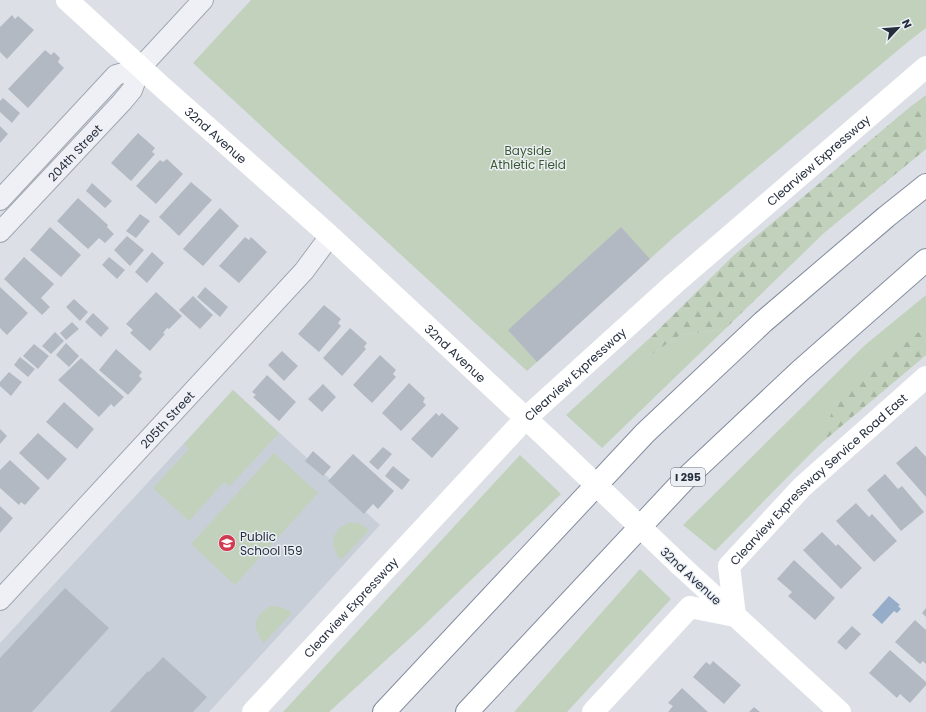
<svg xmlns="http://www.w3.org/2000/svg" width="926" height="712" viewBox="0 0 926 712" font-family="Poppins,sans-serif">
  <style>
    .built { fill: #c9cfd8 }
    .green { fill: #c1d1bc }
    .forest { fill: url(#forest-firs) }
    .water { fill: #95adc8 }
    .building { fill: #b3b9c3 }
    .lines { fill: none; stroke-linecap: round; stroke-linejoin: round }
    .street-casing { stroke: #a1a7b0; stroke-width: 22 }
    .highway-casing { stroke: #838d9d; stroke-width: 24 }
    .street { stroke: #eef0f5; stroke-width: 20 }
    .secondary { stroke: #fff; stroke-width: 22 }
    .highway { stroke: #fff; stroke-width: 22 }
    .secondary-bridge { stroke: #fff; stroke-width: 22 }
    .labels { text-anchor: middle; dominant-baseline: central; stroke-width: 3; stroke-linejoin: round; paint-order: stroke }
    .shield { fill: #ebeff4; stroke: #606874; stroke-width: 1 }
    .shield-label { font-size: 11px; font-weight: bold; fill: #252e3d }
    .street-label { font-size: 12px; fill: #252e3d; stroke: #ebeff4 }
    .park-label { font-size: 12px; fill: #395932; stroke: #ebeff4 }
    .poi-label { font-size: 12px; fill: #252e3d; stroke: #ebeff4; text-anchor: start }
  </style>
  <defs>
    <pattern id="forest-firs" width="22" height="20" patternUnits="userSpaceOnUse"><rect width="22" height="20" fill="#c1d1bc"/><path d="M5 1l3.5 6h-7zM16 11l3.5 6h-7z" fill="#a6b4a2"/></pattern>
  </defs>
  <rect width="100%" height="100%" fill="#dce0e6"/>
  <path class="built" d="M233,390L380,525L209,712H0V643Z"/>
  <path class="green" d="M251,0H926V28L909,41L673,238L527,371L193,63Z
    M926,295V355L820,444L715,551L683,525L865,345Z
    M725,329L602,448L566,415L652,336L635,365L680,335Z
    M233,390L279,433L230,486L224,482L189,521L153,488L189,449L184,444Z
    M274,453L318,493L235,585L191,544Z
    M520,455L561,494L420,629L329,712H283Z
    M348,523C357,522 362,524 369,530L341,560C329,546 330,532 348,523Z
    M640,569L671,599L567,712H514Z
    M271,606C280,606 285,608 292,613L264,643C252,629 253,615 271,606Z"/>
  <path class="forest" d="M926,95V149L824,233L725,329L680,335L634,366L652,336L734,255L910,107Z
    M926,326V355L820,444L836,401Z"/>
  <path class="water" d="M889,596L900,605L898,606L901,609L897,613L894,611L882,624L872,615Z"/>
  <path class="building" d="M12,15L15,19L18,16L34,30L7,59L0,52V27Z
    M45,50L51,55L54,52L60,58L58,62L64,68L28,108L8,89Z
    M3,98L20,113L12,123L0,112V101Z
    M0,126L8,134L0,143Z
    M138,133L155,148L152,152L155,154L131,181L111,163Z
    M167,159L183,174L156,204L136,186L160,160L163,162Z
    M191,182L212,200L179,236L159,217Z
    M92,183L112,201L105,208L86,191Z
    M78,198L108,225L107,227L114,234L105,243L99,238L88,249L57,221Z
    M220,208L239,226L203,266L183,249Z
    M140,214L150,221L136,238L126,231Z
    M50,227L81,255L61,277L30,250Z
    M621,227L650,259L537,362L508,330Z
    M127,236L144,250L130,266L114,250Z
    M245,237L249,240L251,237L267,252L239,283L219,266Z
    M152,252L164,263L147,283L135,272Z
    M24,257L54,284L41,298L50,307L42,315L4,279Z
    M109,257L125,270L117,279L102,265Z
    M0,287L28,313L7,335L0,328Z
    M205,287L228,307L220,317L197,297Z
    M156,292L182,316L169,329L167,328L163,333L165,334L150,351L130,333L133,330L126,324Z
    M193,296L213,315L200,329L179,310Z
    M74,299L88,312L80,321L66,307Z
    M324,305L341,319L338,323L341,326L319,352L298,334Z
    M93,313L109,328L101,337L85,322Z
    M72,322L79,329L66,340L60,333Z
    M350,328L367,343L364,347L366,349L342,376L323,358Z
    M55,332L64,341L51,354L42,346Z
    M66,343L79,356L69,367L56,355Z
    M34,344L49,356L38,369L23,356Z
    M116,349L142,372L139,376L142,379L128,395L99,370Z
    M282,351L298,366L284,381L268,365Z
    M380,355L396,370L393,374L396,377L372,403L353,385Z
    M20,357L35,369L28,377L14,365Z
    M81,358L124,397L114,407L111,404L99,417L58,380Z
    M9,372L22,382L11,396L0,386V382Z
    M267,375L296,402L279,421L253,397L256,395L252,392Z
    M409,383L425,398L423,402L426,405L401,431L382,413Z
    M323,384L336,397L322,412L308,399Z
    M64,402L94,429L77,449L46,422Z
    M436,413L439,416L442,413L459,428L432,458L411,439Z
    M0,429L7,436L0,444Z
    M38,433L67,459L48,480L19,453Z
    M916,446L926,457V497L896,463Z
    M383,447L392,454L378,470L369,462Z
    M313,451L331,467L323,476L305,461Z
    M353,454L394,491L378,509L373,504L364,514L328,481Z
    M10,460L40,488L25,505L21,502L19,505L0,488V470Z
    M393,466L410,480L402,490L385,476Z
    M885,474L898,489L902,486L924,512L901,531L867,490Z
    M856,503L869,517L872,514L897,541L874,562L836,521Z
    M0,506L13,518L0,533Z
    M822,532L836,546L838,544L862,568L841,589L803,550Z
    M794,560L835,598L815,620L788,596L792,592L777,579Z
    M65,588L109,628L32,712H0V658Z
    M926,608V617L922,613Z
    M915,620L926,630V664L923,661L920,664L895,642Z
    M852,626L861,634L846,650L837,642Z
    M890,650L926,682V685L910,703L900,694L897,698L869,673Z
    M163,657L207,697L193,712H110L148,671L149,672Z
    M713,661L741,685L724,704L693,677L706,662L710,665Z
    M682,688L708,712H668L673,706L668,703Z
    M754,707L760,712H749Z"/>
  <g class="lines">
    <defs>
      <g id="street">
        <path d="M0,200L116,75L140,68"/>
        <path id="s1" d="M0,232L122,102L132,90L140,68L203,0"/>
        <path id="s2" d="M0,600L304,271L330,236"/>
      </g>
      <path id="highway" d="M384,712L645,433L763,322L886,217L926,185
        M467,712L684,480L800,371L926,260"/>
    </defs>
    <use href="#street" class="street-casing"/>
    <use href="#highway" class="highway-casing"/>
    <use href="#street" class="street"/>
    <g class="secondary">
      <path id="s3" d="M67,0L161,86L330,236L548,439"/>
      <path d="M680,565L840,712"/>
      <path id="s4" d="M253,712L526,418L674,284L926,67"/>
      <path id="s5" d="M593,712L690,607L735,616L729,566L802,487L926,377"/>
    </g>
    <use href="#highway" class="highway"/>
    <path class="secondary-bridge" d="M548,439L680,565"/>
  </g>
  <defs>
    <symbol id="school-disc" viewBox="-11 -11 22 22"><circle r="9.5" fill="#d13b50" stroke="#ebeff4"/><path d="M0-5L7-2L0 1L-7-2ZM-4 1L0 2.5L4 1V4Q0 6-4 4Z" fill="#fff"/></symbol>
  </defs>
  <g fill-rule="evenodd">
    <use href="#school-disc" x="217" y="533" width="20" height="20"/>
  </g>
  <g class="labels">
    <rect class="shield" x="671" y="468" width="34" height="18" rx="3"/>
    <g class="shield-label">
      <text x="688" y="477">I 295</text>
    </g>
    <g class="street-label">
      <text stroke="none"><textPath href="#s3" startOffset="201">32nd Avenue</textPath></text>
      <text stroke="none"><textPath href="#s1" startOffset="109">204th Street</textPath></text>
      <text stroke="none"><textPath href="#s4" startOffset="791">Clearview Expressway</textPath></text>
      <text stroke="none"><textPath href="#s3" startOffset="525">32nd Avenue</textPath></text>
      <text stroke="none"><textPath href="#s4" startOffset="467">Clearview Expressway</textPath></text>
      <text stroke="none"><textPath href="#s2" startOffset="246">205th Street</textPath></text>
      <text stroke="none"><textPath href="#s5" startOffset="364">Clearview Expressway Service Road East</textPath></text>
      <text transform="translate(691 576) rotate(43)">32nd Avenue</text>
      <text stroke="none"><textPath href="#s4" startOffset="143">Clearview Expressway</textPath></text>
    </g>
    <g class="park-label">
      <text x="528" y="150">Bayside<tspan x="528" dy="14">Athletic Field</tspan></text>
    </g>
    <g class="poi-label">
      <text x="240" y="536">Public<tspan x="240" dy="14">School 159</tspan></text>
    </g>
  </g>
  <g transform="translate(898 28) rotate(64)" stroke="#ebeff4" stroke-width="3" paint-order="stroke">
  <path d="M0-3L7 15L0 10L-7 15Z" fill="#252e3d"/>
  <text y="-6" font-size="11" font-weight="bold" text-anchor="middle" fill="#252e3d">N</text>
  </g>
</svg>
